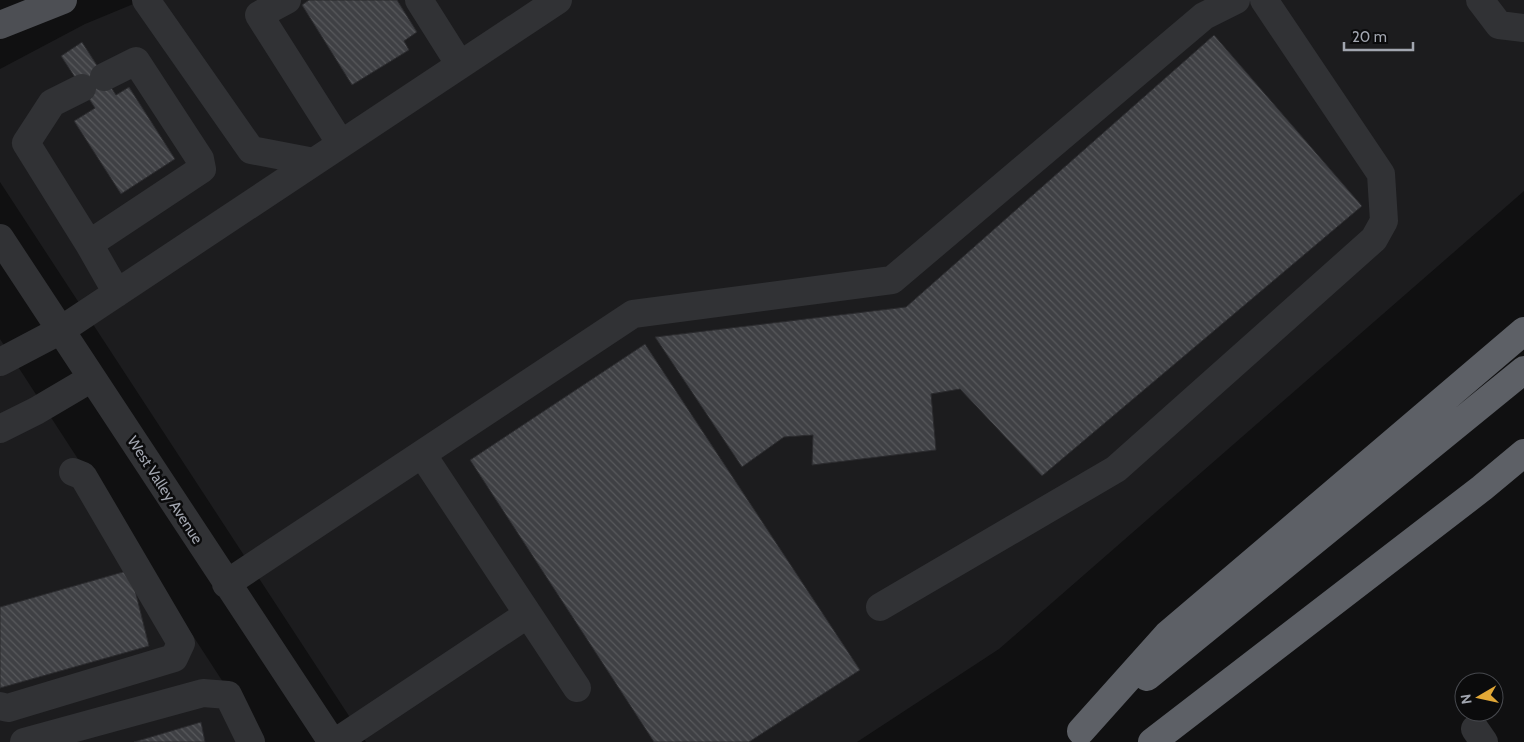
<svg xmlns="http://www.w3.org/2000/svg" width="1524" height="742" viewBox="0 0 1524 742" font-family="Cabin,sans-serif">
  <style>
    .built { fill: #1c1c1e }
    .building { fill: url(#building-back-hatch); stroke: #2a2a2d }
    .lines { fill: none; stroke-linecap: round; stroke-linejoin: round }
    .minor { stroke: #313235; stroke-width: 28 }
    .major { stroke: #4d4f54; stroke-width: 28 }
    .highway { stroke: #5d6066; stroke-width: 28 }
    .labels { text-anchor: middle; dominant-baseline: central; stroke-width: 5; stroke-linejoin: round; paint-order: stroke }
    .street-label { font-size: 15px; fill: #a2a6b0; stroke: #0b0b0c }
  </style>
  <defs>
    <pattern id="building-back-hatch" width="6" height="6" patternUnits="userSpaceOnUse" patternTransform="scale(1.25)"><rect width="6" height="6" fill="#3f4044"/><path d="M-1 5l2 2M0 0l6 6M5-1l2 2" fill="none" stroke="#58595c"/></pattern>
  </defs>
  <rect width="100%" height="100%" fill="#101011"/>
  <path class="built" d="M143,0H1524V191L999,649L857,742H366L0,182V69L85,24Z
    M0,339L262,742H0Z"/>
  <path class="building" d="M309,0H397L417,32L404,41L409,50L352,85L302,5Z
    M1214,35L1362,206L1042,476L960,389L931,394L936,450L812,465L813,435L784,437L742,467L655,337L906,307Z
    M82,42L116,95L129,87L175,159L121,194L74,121L95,108L61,56Z
    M645,344L860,670L749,742H654L470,460Z
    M130,570L149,646L0,688V607Z
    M201,722L205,742H134Z"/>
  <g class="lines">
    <path class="minor" d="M146,0L251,150L314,162L558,0
      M287,0L259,15L341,144
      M419,0L460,65
      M1480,0L1499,25L1524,28
      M104,77L136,61L200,159L202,169L89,244L117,293
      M82,88L52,103L26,143L89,244
      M0,238L332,742
      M0,362L61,330L314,162
      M0,429L36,411L92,378
      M422,454L577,688
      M226,584L633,314L892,280L1204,16L1236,0
      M880,607L1116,469L1374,239L1384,221L1381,174L1264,0
      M0,706L8,708L174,658L181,643L83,476L73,472
      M1475,729L1484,742
      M24,742L203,693L228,695L251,742
      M336,742L528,614"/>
    <path class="major" d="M0,25L63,0"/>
    <path class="highway" d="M1147,677L1524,370
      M1081,731L1167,635L1524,331
      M1152,742L1482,488L1524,453"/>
  </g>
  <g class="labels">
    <g class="street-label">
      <text transform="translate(165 490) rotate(57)">West Valley Avenue</text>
    </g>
  </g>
  <g transform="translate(1479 697) rotate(261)"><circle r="24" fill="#0b0b0c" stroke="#47494e"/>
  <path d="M0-4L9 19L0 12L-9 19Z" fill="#e2a837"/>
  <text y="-8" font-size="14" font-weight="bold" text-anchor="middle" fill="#a2a6b0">N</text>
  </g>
  <path d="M1344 42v8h69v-8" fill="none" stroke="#a2a6b0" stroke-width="2.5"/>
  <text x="1352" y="42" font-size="15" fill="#a2a6b0" stroke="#0b0b0c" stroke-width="4" paint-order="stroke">20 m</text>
</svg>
